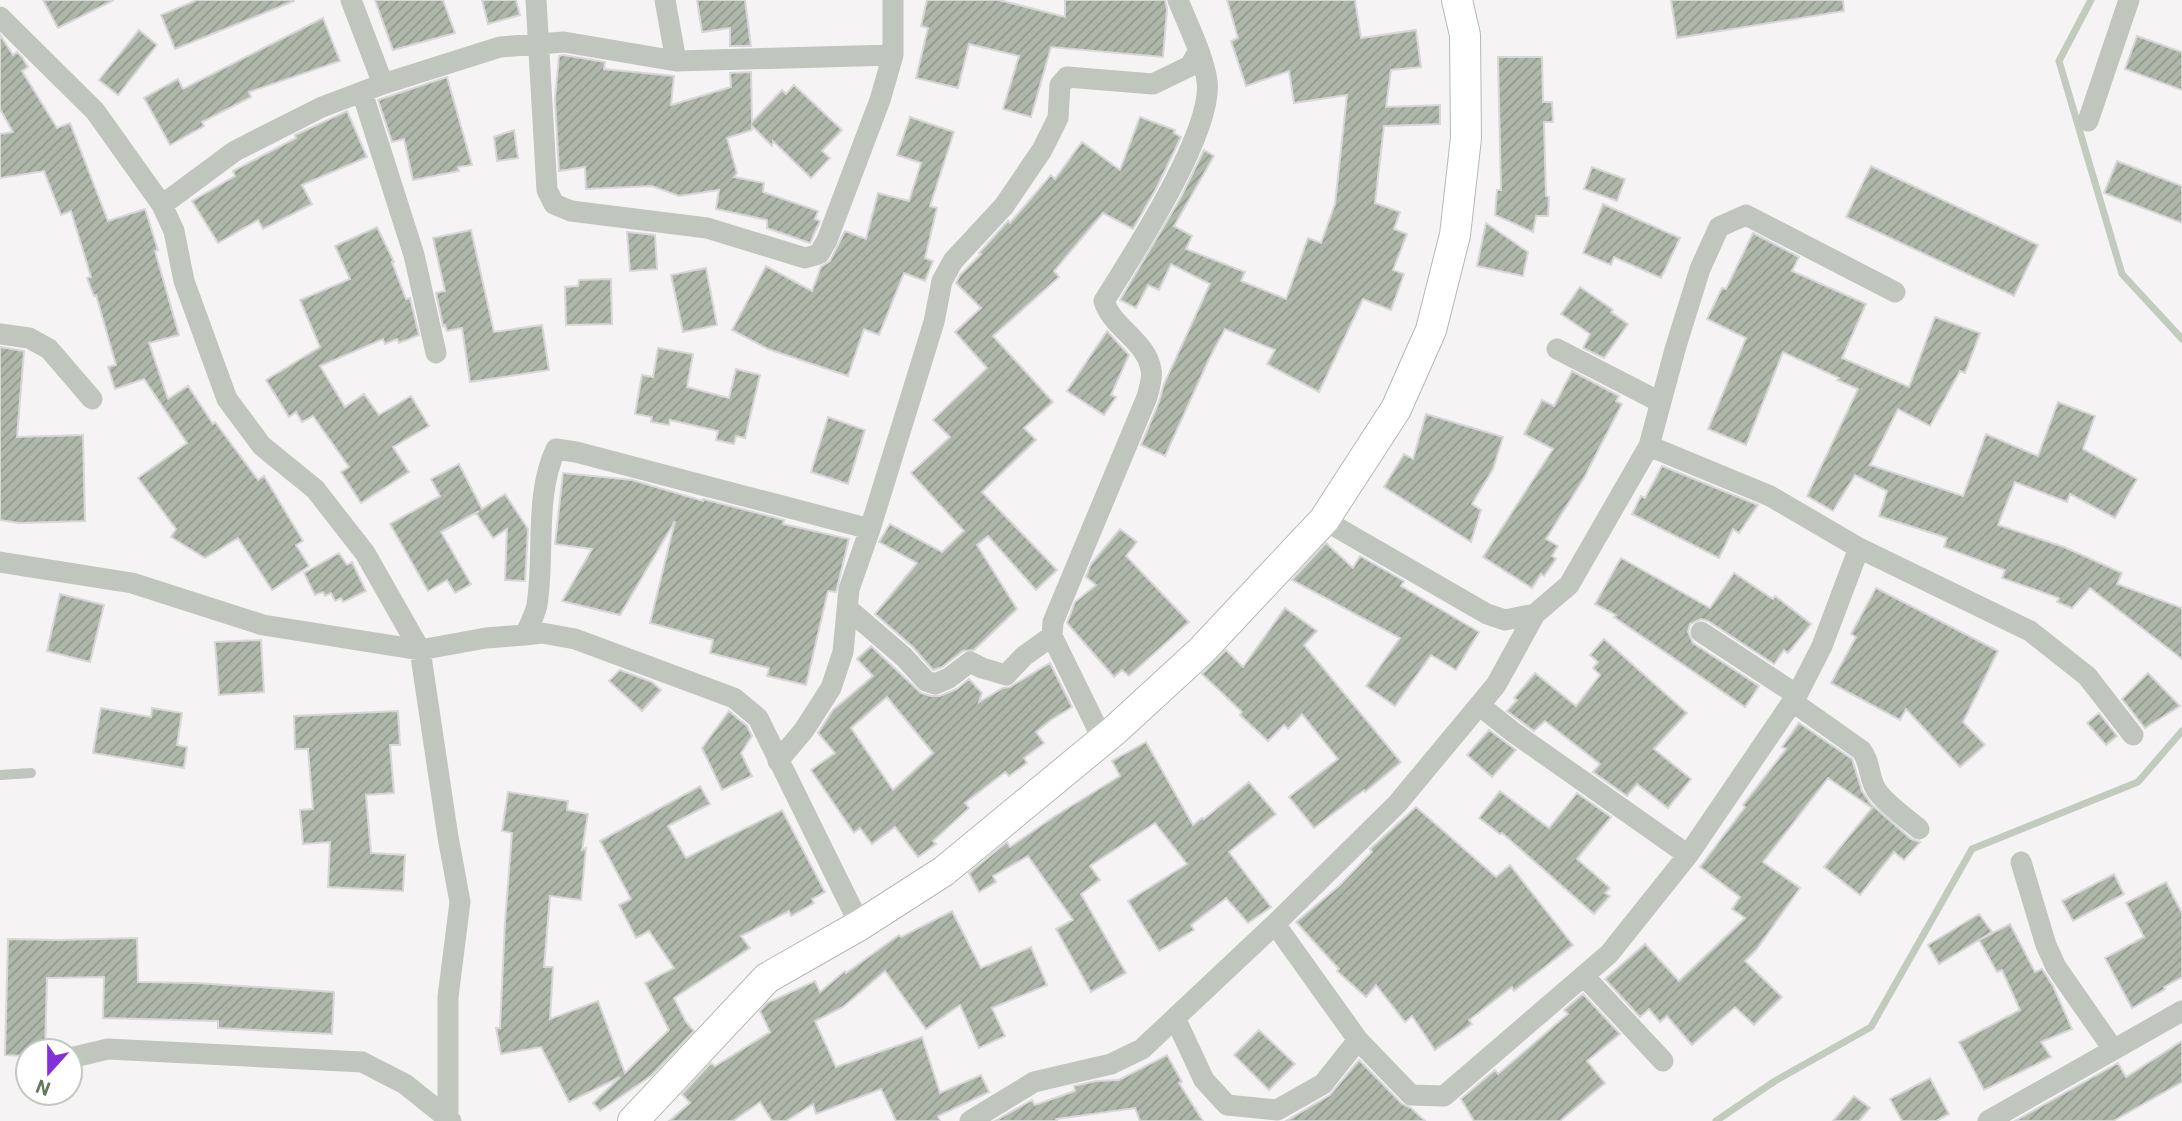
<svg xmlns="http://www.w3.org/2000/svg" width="2182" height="1121" viewBox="0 0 2182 1121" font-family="Roboto,sans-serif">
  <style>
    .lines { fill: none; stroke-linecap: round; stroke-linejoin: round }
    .stream { stroke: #c3cbbe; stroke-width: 7 }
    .building { fill: url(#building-hatch); stroke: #d8d6d7; stroke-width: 2; fill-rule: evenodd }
    .secondary-casing { stroke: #b3bab0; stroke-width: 32 }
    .lane { stroke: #c0c5bd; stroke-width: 10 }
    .street { stroke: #c0c5bd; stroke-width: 21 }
    .secondary { stroke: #fff; stroke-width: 30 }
  </style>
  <defs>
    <pattern id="building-hatch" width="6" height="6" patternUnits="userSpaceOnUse" patternTransform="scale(1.75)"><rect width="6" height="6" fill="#afb7ab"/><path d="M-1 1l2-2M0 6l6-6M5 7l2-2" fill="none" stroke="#929a8e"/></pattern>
  </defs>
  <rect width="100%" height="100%" fill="#f6f3f5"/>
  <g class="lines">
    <path class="stream" d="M2091,0L2059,61L2122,274L2182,339
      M1716,1121L1775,1081L1871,1027L1972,849L2138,782L2182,731"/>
  </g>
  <path class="building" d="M43,0H114L58,28Z
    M197,0H294V1L175,49L161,15Z
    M375,0H443L455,33L393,50Z
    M482,0H516L520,15L488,24Z
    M697,0H745L751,46H730V28L702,32Z
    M927,0H999L1065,17V0H1165L1167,9L1163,57L1051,47L1031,117L1003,109L1019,56L969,44L958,88L916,78L928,28L921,26Z
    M1227,0H1355L1361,38L1416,30L1421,67L1391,70L1386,107L1440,105V124L1384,126L1375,203L1400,212L1394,229L1407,234L1393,270L1404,274L1391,310L1363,299L1319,392L1267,364L1275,350L1225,329L1209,359L1165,456L1141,445L1159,402L1164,384L1210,284L1171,264L1159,290L1148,285L1136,308L1120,300L1180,199L1204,150L1214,156L1174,226L1192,236L1186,249L1245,272L1241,281L1286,299L1308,238L1321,243L1335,204L1347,95L1294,103L1289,71L1246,86L1231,41L1238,38Z
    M1671,0H1843L1844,11L1677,38Z
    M323,18L340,61L249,92L251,97L202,122L204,126L170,145L144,98L178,79L183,89Z
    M139,30L157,45L118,95L99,80Z
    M0,35L13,55L17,52L22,57L28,67L22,71L57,128L70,123L108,221L145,209L158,250L155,251L179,335L149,343L168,399L188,386L213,424L215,422L258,480L264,476L303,541L296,545L309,566L272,590L238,538L205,558L171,537L176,529L138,478L187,443L144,379L115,389L108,367L116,365L96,295L94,296L87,278L91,277L71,211L61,215L44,171L0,178V134L13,132L0,109Z
    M2137,36L2182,52V90L2125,69Z
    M563,55L605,62L604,69L674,76L671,105L731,87L730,73L751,72L752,122L782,90L786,94L794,85L842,130L822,151L830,158L811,178L773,141L772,146L752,126V130L727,138L737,173L734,177L764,183L763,192L818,211L815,219L820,221L810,243L767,228V220L716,209L719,190L679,196L652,186L586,189L585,167L559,171L555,99L559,56Z
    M1498,57H1542L1543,102H1552L1553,122H1544L1546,196L1549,197L1548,216H1536L1533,232L1495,215L1497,190H1501Z
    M447,77L472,165L458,167L459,171L413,180L404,139L392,142L378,100Z
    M347,111L367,157L302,185L312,204L263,229L258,220L218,243L192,201L235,176L233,171L296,138L295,135Z
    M910,117L954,132L930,206L937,208L925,258L933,261L925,281L904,273L879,335L864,329L848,376L768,349L732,330L766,266L812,291L821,267L830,261L845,231L866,239L878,193L909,201L921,163L897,155Z
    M1140,117L1175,130L1174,133L1181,137L1157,187L1133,229L1103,213L1054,271L1059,277L993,336L1053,402L1024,428L1036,440L982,492L1057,570L1036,590L988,536L977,545L1017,609L974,650L963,651L942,667L933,670L913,647L875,614L917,563L879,542L890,524L942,552L964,531L911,473L950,437L933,420L987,368L955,332L981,308L956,283L960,275L981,254L979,253L1008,221L1010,223L1051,175L1055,179L1082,142L1120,170Z
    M514,130L518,158L497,161L494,137Z
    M2117,161L2182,186V223L2104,193Z
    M1871,166L2038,245L2014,296L1846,217Z
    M1592,167L1625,179L1617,201L1584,189Z
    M1603,204L1680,238L1661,278L1614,257L1611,265L1583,253Z
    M1486,223L1528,252L1523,276L1477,266Z
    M377,227L394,262H392L406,299L410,298L419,335L399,343L397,339L385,344L383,339L320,366L345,407L364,394L379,415L411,396L429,426L393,447L409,472L361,503L341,472L349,467L313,416L302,422L296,412L289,417L266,380L320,347L300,300L350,279L335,246Z
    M471,230L494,332L542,325L549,370L470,382L462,328L447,331L445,325L443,326L436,293L445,291L433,238Z
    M627,232L655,235L657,269L630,271Z
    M1753,233L1799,257L1792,271L1866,304L1842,358L1909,387L1935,317L1980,333L1965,373L1960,371L1930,426L1898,409L1870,465L1963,496L1986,434L2038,456L2058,402L2095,416L2083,449L2137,479L2115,518L2070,494L2067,502L2015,482L1998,525L2064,547L2122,573L2117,584L2182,608V659L2090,588L2072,608L2057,602L2059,598L2002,578L2005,570L1944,547L1947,538L1879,516L1887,491L1855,475L1833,511L1807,496L1858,389L1837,380L1839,378L1783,352L1746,445L1708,429L1746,338L1707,319L1722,288L1726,289Z
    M706,268L717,325L683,332L671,275Z
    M611,279L612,324L566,325L565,287L578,286L579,280Z
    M1580,287L1613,310L1611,312L1628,324L1604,358L1583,348L1590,334L1561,314Z
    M1107,331L1129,355L1111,395L1116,397L1104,415L1067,391Z
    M0,347L24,351L17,437L83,435L85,521L19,523L0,520Z
    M658,348L693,354L687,387L729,398L736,369L760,375L745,438L736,436L734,444L716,440L718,431L670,420L669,425L651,422L652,417L635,414L642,375L653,377Z
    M1572,371L1619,396L1616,401L1622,404L1584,478L1546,539L1558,546L1552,556L1556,559L1544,576L1541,574L1532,588L1483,557L1553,449L1524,434L1542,400L1554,406Z
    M1426,414L1503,437L1493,469L1472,504L1481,510L1471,542L1384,487L1404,454L1413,459Z
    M828,417L865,430L848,484L811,472Z
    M459,464L482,509L505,494L528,529L525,581L505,580L507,529L493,538L476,513L479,511L441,532L471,584L455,593L447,580L428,591L390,524L440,496L431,479Z
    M1662,466L1758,505L1739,533L1733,529L1719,558L1632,514L1641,496L1645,498Z
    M563,473L632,480L703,501V499L784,520L783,524L849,539L836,592L828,591L806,685L767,676L769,668L710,653L713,640L650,623L675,521L620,615L562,601L592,549L555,544Z
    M1120,529L1137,542L1126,556L1189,622L1129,676L1122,670L1114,677L1067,623L1075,602L1096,585L1086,577L1091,564Z
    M1326,543L1353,568L1360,556L1404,581L1401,586L1479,632L1456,670L1431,655L1395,706L1366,686L1400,638L1292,580Z
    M339,553L347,565L352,562L366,591L343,602L341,598L335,601L331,593L325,596L323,592L315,595L304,573Z
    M1621,558L1710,608L1734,573L1773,599L1775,596L1811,624L1788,653L1784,650L1774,664L1708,621L1701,619L1690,624L1688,632L1693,643L1759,686L1745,707L1614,617L1616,615L1595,604Z
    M1876,588L1998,651L1963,722L1985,745L1960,767L1906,709L1900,720L1831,683L1856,637L1851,634Z
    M60,594L104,605L90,662L47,651Z
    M1285,608L1317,631L1304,645L1401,762L1365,792L1364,790L1314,828L1289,797L1338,759L1302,714L1288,729L1284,725L1268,741L1240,715L1242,712L1202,674L1226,650L1243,667Z
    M1604,639L1687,713L1654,749L1691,779L1668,808L1637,784L1627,796L1593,772L1600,764L1545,721L1534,731L1507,711L1517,700L1514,698L1535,673L1576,706L1600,675L1593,668L1598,662L1590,655Z
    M261,640L264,692L219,695L215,642Z
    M871,646L921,693L931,696H940L957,689L969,679L982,693L979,702L1003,688L1010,687L1050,663L1072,707L1051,720L1036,732L1044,743L1024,758L1027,763L1009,776L1005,772L965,803L969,808L933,841L936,844L918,857L895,827L872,844L860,828L854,833L811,770L835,753L818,733L833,710L873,676L857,659ZM887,697L933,753L893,790L851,728Z
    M620,670L652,682L661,690L642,711L609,681Z
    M2148,673L2180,706L2145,728L2122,699Z
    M101,708L151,717L152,708L182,713L177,745L187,747L184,768L93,753Z
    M398,711L400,745H390L394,793L366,795L371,853L405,855L403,891L328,887L330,842L303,844L300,810L313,809L308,749H295L294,716Z
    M729,711L747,726L752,736L741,753L752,776L722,790L702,748Z
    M2099,713L2117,736L2106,745L2087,723Z
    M1799,723L1852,759L1862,791L1871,804L1911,839L1920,842L1904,860L1894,852L1860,895L1824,867L1872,808L1828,778L1763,862L1800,888L1756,950L1745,961L1782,997L1754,1025L1735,1007L1692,1045L1667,1016L1660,1022L1649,1009L1640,1017L1605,979L1645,944L1679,981L1745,918L1732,909L1740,897L1700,867L1745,807L1743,805L1786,749L1782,747Z
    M1489,730L1516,750L1492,777L1467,755Z
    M1146,742L1193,825L1202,818L1204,819L1249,782L1276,814L1229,852L1271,907L1248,923L1226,898L1191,925L1194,930L1159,951L1128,901L1187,864L1155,823L1090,866L1100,880L1081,894L1126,973L1091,992L1056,929L1073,920L1028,856L993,876L996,882L979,892L969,873L1007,842L1010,847L1055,816L1120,776L1112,761Z
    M700,786L710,804L668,826L686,858L782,810L825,892L812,899L814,903L791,916L789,911L741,936L750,948L674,998L686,1022L694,1031L652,1075L600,1111L593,1103L620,1077L569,1102L541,1047L501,1054L496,1028H500L505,922L512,833L502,831L508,792L568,801L567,810L588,814L582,850L586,848L581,900L550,896L544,967H553L550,1019L598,1001L625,1073L669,1030L645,983L674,968L649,931L636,938L619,905L631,899L600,841Z
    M1500,791L1549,828L1577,793L1611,817L1577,859L1610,888L1605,893L1610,896L1594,914L1502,833L1500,834L1479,818Z
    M1416,807L1496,877L1510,865L1573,945L1514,991L1512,987L1469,1020L1472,1024L1435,1050L1412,1016L1405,1022L1376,985L1366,997L1337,971L1339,969L1296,922L1339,886L1372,852L1370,849Z
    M2114,874L2124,894L2073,921L2062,901Z
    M2166,882L2182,913V977L2164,987L2165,989L2132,1008L2105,958L2144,937L2126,903Z
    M952,911L981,968L1031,947L1047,985L992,1008L1005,1036L979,1048L960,1005L926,1029L885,971L843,1007L815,1021L836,1067L922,1037L940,1093L981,1075L989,1092L938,1116L940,1121H896L881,1089L816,1114L813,1104L786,1121H772L760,1102L733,1121H669L690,1103L682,1094L711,1063L715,1066L770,1032L760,1011L767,1003L815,981L820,992L845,971L846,973L899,935L901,937Z
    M1979,914L1992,932L1939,964L1928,945Z
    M2010,924L2035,972L2042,969L2053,986L2072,1029L2041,1042L2051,1057L1984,1090L1959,1042L2020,1010L2002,970L1997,972L1979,940Z
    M137,938L138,982L196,983L334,992L332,1034L218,1028V1021L103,1018L104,977L47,978L45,1051H28V1056L5,1055L8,939L58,940Z
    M1583,994L1620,1034L1587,1061L1605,1083L1560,1121H1474L1461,1099L1495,1070L1498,1074L1568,1014L1564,1010Z
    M1259,1030L1295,1064L1269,1090L1234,1055Z
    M2182,1041V1082L2113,1121H2015L2118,1063L2126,1077Z
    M1167,1055L1182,1082L1179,1083L1203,1121H1140L1135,1108L1056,1119L1057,1121H995L1032,1100L1035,1105L1075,1091L1074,1086L1096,1081L1119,1080Z
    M1359,1060L1402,1104L1411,1108L1425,1121H1286L1330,1095Z
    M1930,1078L1949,1114L1936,1121H1902L1890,1099Z
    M1854,1096L1870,1108L1859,1121H1833Z"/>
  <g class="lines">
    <defs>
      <path id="secondary" d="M633,1121L767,978L860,925L944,871L1115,730L1202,650L1324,520L1396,409L1431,330L1455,235L1466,138L1465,35L1457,0"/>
    </defs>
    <use href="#secondary" class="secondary-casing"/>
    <path class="lane" d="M0,775L31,773"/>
    <path class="street" d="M351,0L383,84
      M536,0L547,190L554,204L571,211L707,228L805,258L819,254L827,240L880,100L893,55V0
      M665,0L676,61
      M0,17L95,111L162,205L174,231L184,281L227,399L262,446L315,489L365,553L420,650L448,837L460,902L448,997V1117
      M362,92L414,255L436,353
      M2088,121L2129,0
      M162,205L235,151L322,107L383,84L500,47L564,42L676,61L893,55
      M0,334L29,338L49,349L92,399
      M1557,349L1660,402
      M1649,446L1770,496L1859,548L2030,631L2087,676L2133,735
      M1324,520L1487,614L1505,620L1535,614L1569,585L1649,446L1676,346L1700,269L1719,227L1746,215L1895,292
      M0,562L132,583L263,625L420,650L486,638L525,635C529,626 535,615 537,605C545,555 534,495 556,449L576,452L870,529
      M847,608L904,657L926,681L935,684L949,678L970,662L982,668L1006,675L1024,656L1052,636
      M1701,632L1797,695
      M525,635L542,633L575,639L734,698L758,718L860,925
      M1793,702L1861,750C1871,762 1868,778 1877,791C1886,804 1906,818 1919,829
      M1479,705L1513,732L1688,855
      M1103,740L1052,636L1053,622L1147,397C1149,389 1153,378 1151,370C1147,341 1112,328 1104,301C1132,256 1214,131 1207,81C1204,57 1187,23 1178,0
      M778,761L804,730L831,688L843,652L849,589L870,529L934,322L942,281L953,261L1004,206L1042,150L1058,118L1060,85L1067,77L1153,84L1190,66L1198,52
      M2021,862L2046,945L2056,967L2113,1049
      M1275,924L1358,1040L1411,1095L1444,1096L1609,954L1688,855L1797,695L1822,646L1859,548
      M1584,976L1663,1061
      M1175,1018L1204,1080L1227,1105L1277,1110L1323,1084L1358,1040
      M70,1058L108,1049L362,1062L405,1084L451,1121
      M970,1121L1034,1082L1111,1064L1142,1049L1275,924L1397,804L1496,685L1535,614
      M1988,1121L2182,1011"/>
    <use href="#secondary" class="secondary"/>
  </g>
  <g transform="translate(49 1072) rotate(201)"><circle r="33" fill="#ffffff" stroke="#c2c9bf" stroke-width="2"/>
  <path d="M0-5L12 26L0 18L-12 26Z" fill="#8230d9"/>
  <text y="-10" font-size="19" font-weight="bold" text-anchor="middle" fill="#66775e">N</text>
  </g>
</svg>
